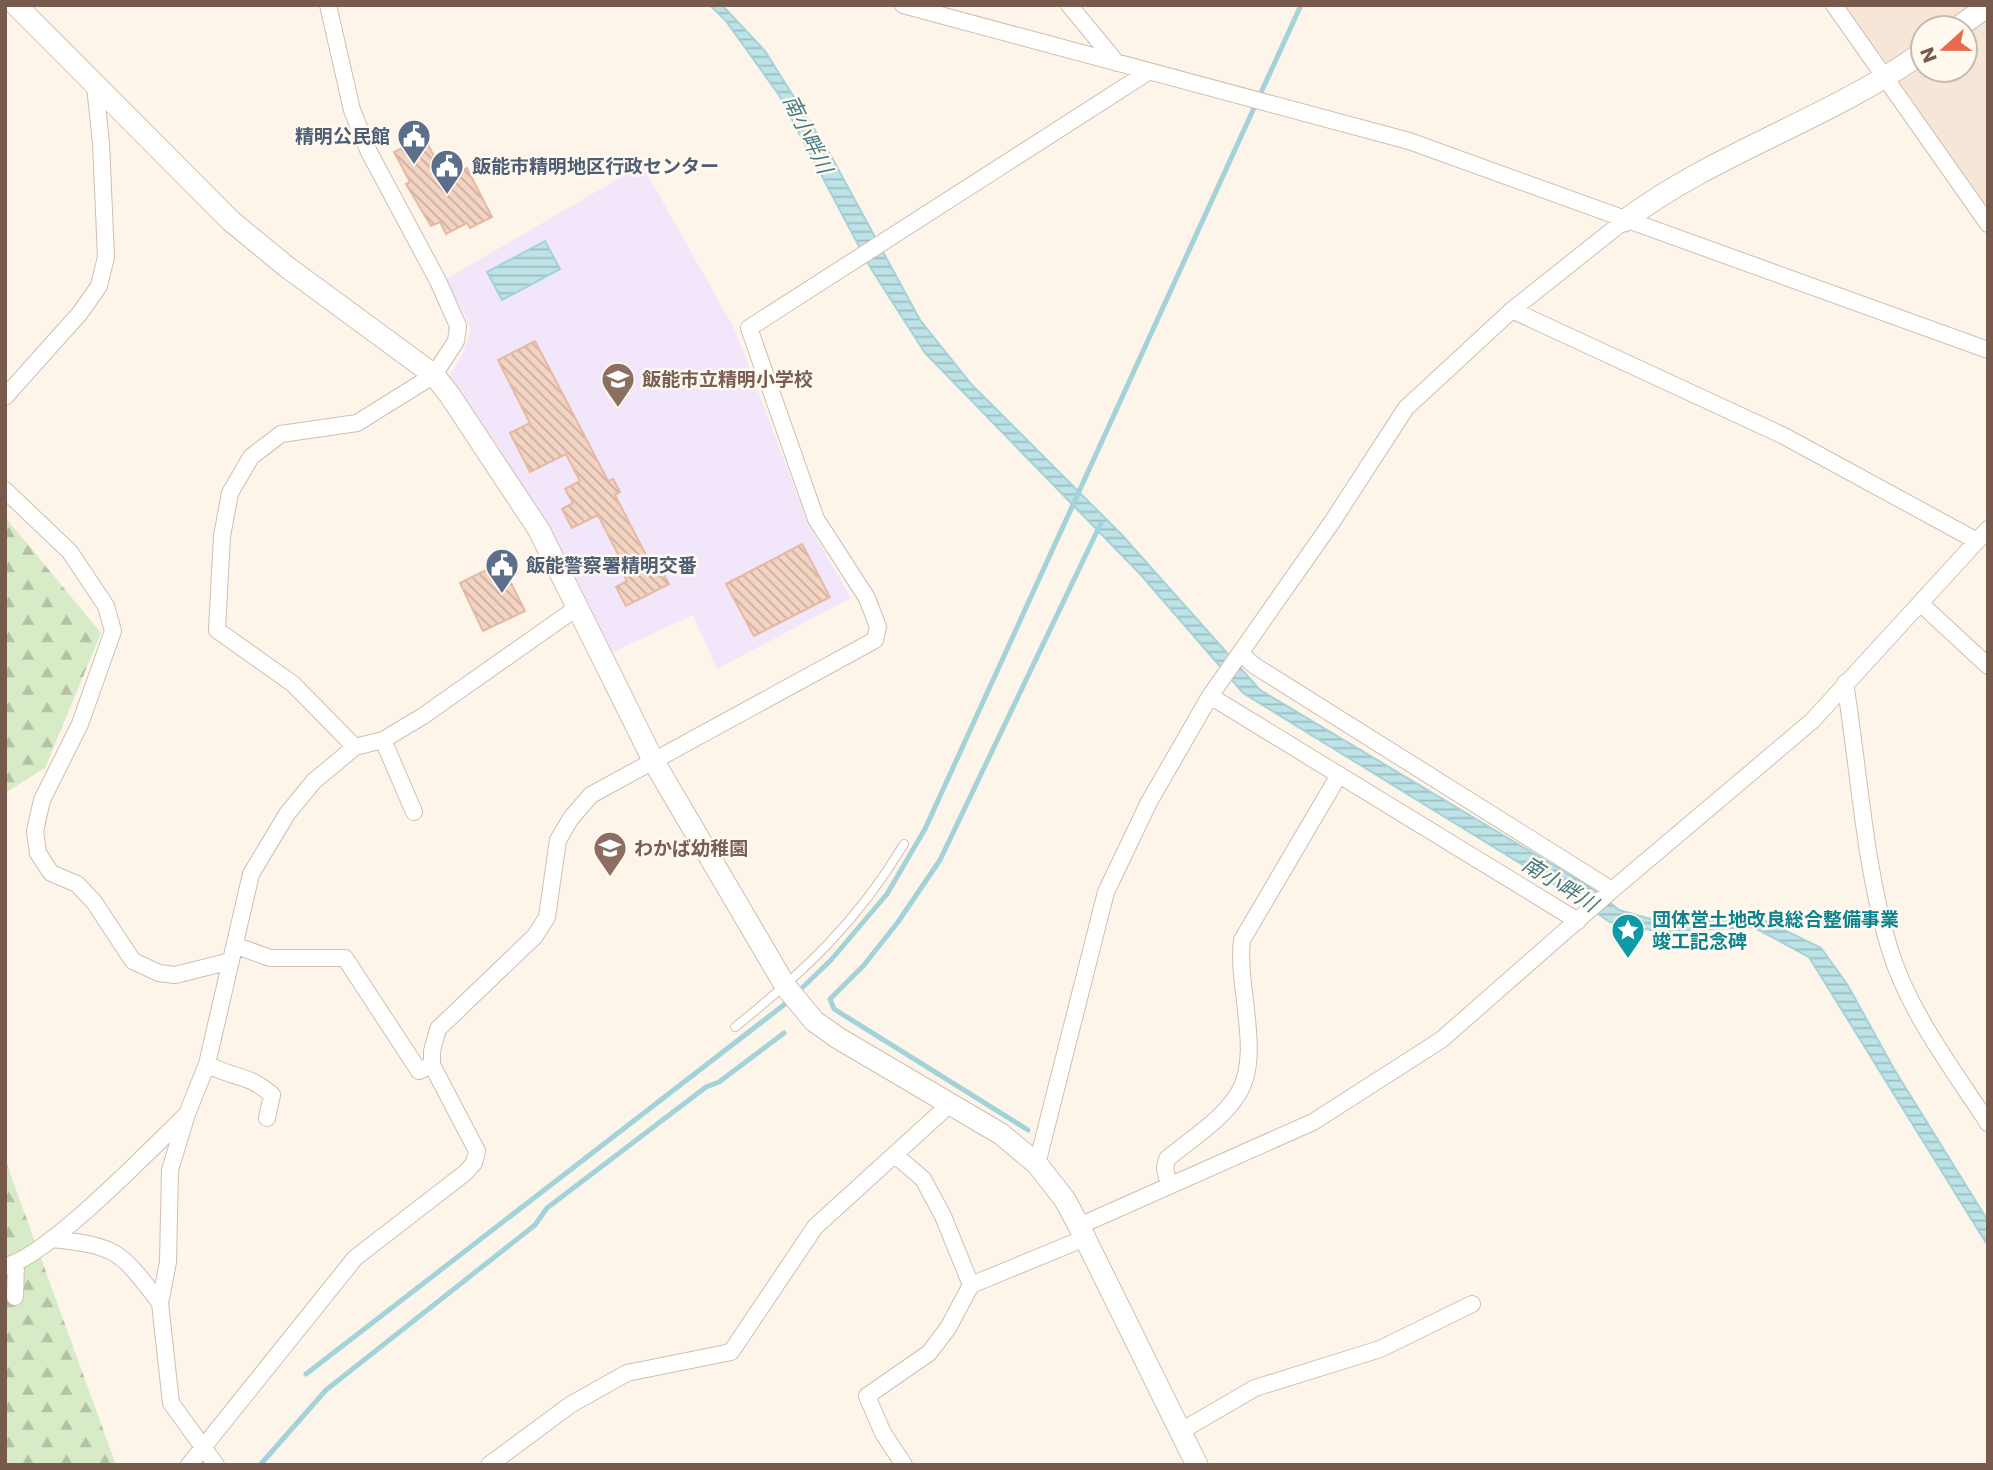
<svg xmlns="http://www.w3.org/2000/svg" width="1993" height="1470" viewBox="0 0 1993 1470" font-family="Poppins,'Noto Sans JP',sans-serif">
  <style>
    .residential { fill: #f5e6d8; fill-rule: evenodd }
    .education { fill: #f2e6fa }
    .forest { fill: url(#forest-firs) }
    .water { fill: url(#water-rules); stroke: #a3d3d9; stroke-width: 2 }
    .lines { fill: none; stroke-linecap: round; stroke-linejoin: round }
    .stream { stroke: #a3d3d9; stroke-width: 5 }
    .building { fill: url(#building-back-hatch); stroke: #e6b9a1; stroke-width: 2 }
    .service-casing { stroke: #d2beb1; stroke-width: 10 }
    .minor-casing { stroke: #d2beb1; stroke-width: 18 }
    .tertiary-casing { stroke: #d2beb1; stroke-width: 23 }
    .service { stroke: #fff; stroke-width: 8 }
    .minor { stroke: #fff; stroke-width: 16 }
    .tertiary { stroke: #fff; stroke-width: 21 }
    .labels { text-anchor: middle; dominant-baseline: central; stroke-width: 5; stroke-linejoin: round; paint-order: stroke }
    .service-label { font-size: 19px; font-weight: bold; fill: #4e5e75; stroke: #fff9f0; text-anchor: start }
    .education-label { font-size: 19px; font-weight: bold; fill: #785e54; stroke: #fff9f0; text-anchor: start }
    .culture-label { font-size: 19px; font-weight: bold; fill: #0d838f; stroke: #fff9f0; text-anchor: start }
    .water-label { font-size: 21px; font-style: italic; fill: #427b84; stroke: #fff9f0 }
  </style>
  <defs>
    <pattern id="forest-firs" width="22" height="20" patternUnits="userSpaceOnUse" patternTransform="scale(1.75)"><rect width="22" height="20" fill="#d7ebc7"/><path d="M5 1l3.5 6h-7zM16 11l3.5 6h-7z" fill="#b3c1a4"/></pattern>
    <pattern id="water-rules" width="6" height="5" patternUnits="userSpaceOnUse" patternTransform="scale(1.75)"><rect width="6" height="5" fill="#bde3e7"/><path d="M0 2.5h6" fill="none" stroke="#9ebbbd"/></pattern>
    <pattern id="building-back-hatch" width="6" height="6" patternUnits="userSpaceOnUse" patternTransform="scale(1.75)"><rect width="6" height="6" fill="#f3d3c1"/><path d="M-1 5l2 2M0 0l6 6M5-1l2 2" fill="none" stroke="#caae9f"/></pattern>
  </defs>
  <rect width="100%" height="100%" fill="#fdf5ea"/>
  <path class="residential" d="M1833,5H1988V222ZM1923,28H1965V70H1923Z"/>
  <path class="education" d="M642,165L734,328L808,523L851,598L717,669L693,615L609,654L544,521L495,441L448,377L462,356L471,329L446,279Z"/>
  <path class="forest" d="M5,517L101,633L45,768L5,793Z
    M5,1159L116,1465H5Z"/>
  <path class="water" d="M710,5H722L765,51L831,156L920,320L972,385L1122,535L1260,690L1595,890L1619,910L1654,920L1700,921L1754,915L1821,948L1847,984L1894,1069L1988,1221V1246L1809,957L1753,927L1661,932L1610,922L1549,881L1243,693L1141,575L925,353L870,267L779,95L726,21Z
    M545,241L560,269L502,300L487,272Z"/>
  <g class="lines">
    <path class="stream" d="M803,987L831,960L887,894L925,829L1301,5
      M1028,1130L834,1009L830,999L864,965L898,922L940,860L1101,523
      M306,1374L785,1004
      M260,1465L326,1390L535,1225L547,1208L706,1087L719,1082L784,1033"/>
  </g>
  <path class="building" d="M424,137L446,179L467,168L492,217L470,228L467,223L446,234L440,222L431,226L406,184L410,182L394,152Z
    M535,341L608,481L613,479L620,492L615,495L651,565L657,562L669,584L626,606L616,587L627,581L618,564L622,562L598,515L572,528L562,509L573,503L565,489L580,481L566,454L530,472L510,433L530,423L498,360Z
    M802,544L830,597L754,636L726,584Z
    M510,558L517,573L508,577L525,611L483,631L460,583Z"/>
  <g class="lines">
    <defs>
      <path id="service" d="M735,1027C804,972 858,921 904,844"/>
      <path id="minor" d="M328,5L352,110L369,152L438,281L458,326L456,341L434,375L357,423L281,434L251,457L230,493L222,536L217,630L293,684L355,747
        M903,5L1409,141L1988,350
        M1069,5L1117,63
        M1834,5L1988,224
        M1512,310L1784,436L1977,541
        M5,397L80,313L99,286L106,257L101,143L95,86
        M5,490L70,552L106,606L113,631L80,724L42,800L35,831L38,853L51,873L77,884L94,902L133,961L159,973L175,975L231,961
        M1920,603L1988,666
        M1240,653L1255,666L1612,890
        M1845,683C1859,769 1864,864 1889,947C1908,1011 1952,1068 1988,1123
        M1210,696L1578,921
        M383,740L414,812
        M237,946L270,958H345L419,1071L432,1065
        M207,1064C233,1079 248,1073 272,1095L267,1118
        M895,1155L923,1179L943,1216L971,1285
        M1037,1164L1106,892L1149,802L1210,696L1332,522L1406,408L1512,310L1624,221
        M1169,1186L1165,1168L1167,1159C1191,1139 1222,1120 1238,1094C1263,1055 1236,986 1242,940L1339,775
        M1079,1226L1313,1122L1441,1040L1612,890L1812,721L1988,529
        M52,1239C118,1246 120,1251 160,1303
        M5,1266C46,1258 151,1149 185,1116
        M15,1297L16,1264
        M1181,1431L1255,1388L1380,1349L1472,1304
        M189,1465L355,1258L465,1173L474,1163L477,1151L432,1065V1051L438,1029L535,936L547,917L558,840L571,818L591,795L875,640L878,627L867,598L816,519L749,328L1148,72
        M216,1465L171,1403L160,1303L168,1262L170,1170L187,1114L207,1064L251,874L287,814L314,781L355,747L383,740L423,716L578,607
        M489,1465L570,1405L627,1373L731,1352L815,1227L950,1104
        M904,1465L883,1433L867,1396L929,1353L948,1328L971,1285L1085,1238"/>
      <path id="tertiary" d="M16,5L231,221L287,267L434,375L449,394L539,530L654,762L786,987L814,1021L838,1038L1001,1134L1037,1164L1065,1200L1079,1226L1197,1465
        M1957,28L1988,6
        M1624,221C1716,152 1830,119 1923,52"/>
    </defs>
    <use href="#service" class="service-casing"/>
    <use href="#minor" class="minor-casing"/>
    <use href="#tertiary" class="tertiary-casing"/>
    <use href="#service" class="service"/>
    <use href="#minor" class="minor"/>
    <use href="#tertiary" class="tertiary"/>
  </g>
  <defs>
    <symbol id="civic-pin" viewBox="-11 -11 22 30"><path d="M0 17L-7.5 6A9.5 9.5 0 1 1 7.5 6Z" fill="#5c6f8a" stroke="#fff9f0"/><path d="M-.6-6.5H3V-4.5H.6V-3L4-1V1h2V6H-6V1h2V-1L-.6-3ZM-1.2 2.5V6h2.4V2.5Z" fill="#fff"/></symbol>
    <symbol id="school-pin" viewBox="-11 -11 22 30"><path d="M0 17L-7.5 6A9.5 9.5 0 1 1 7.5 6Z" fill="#8d6e63" stroke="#fff9f0"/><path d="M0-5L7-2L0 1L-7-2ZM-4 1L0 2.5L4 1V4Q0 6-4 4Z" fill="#fff"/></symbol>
    <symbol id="sight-pin" viewBox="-11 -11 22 30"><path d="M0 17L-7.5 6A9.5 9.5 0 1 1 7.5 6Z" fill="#0f9aa8" stroke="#fff9f0"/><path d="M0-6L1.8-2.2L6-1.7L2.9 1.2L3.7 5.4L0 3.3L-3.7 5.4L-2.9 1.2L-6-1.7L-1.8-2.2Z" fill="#fff"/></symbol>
  </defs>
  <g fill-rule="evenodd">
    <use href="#civic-pin" x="395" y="117" width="38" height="52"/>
    <use href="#civic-pin" x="428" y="147" width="38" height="52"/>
    <use href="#school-pin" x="599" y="360" width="38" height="52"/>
    <use href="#civic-pin" x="483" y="546" width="38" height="52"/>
    <use href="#school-pin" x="591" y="829" width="38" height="52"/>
    <use href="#sight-pin" x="1609" y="911" width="38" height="52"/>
  </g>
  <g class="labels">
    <g class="service-label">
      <text x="390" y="136" text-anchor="end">精明公民館</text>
      <text x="472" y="166">飯能市精明地区行政センター</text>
      <text x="526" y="565">飯能警察署精明交番</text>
    </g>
    <g class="education-label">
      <text x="642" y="379">飯能市立精明小学校</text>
      <text x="634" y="848">わかば幼稚園</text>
    </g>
    <g class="culture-label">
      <text x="1652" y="919">団体営土地改良総合整備事業<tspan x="1652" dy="22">竣工記念碑</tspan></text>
    </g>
    <g class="water-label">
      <text transform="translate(808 134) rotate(64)">南小畔川</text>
      <text transform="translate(1560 884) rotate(32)">南小畔川</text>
    </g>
  </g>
  <rect width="1993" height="1470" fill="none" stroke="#785a4c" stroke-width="14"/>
  <g transform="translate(1944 49) rotate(249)"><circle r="33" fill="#fff9f0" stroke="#c9b9ae" stroke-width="2"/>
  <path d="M0-5L12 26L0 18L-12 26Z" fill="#e76b4f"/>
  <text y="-10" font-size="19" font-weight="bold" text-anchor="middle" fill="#785a4c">N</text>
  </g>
</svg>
